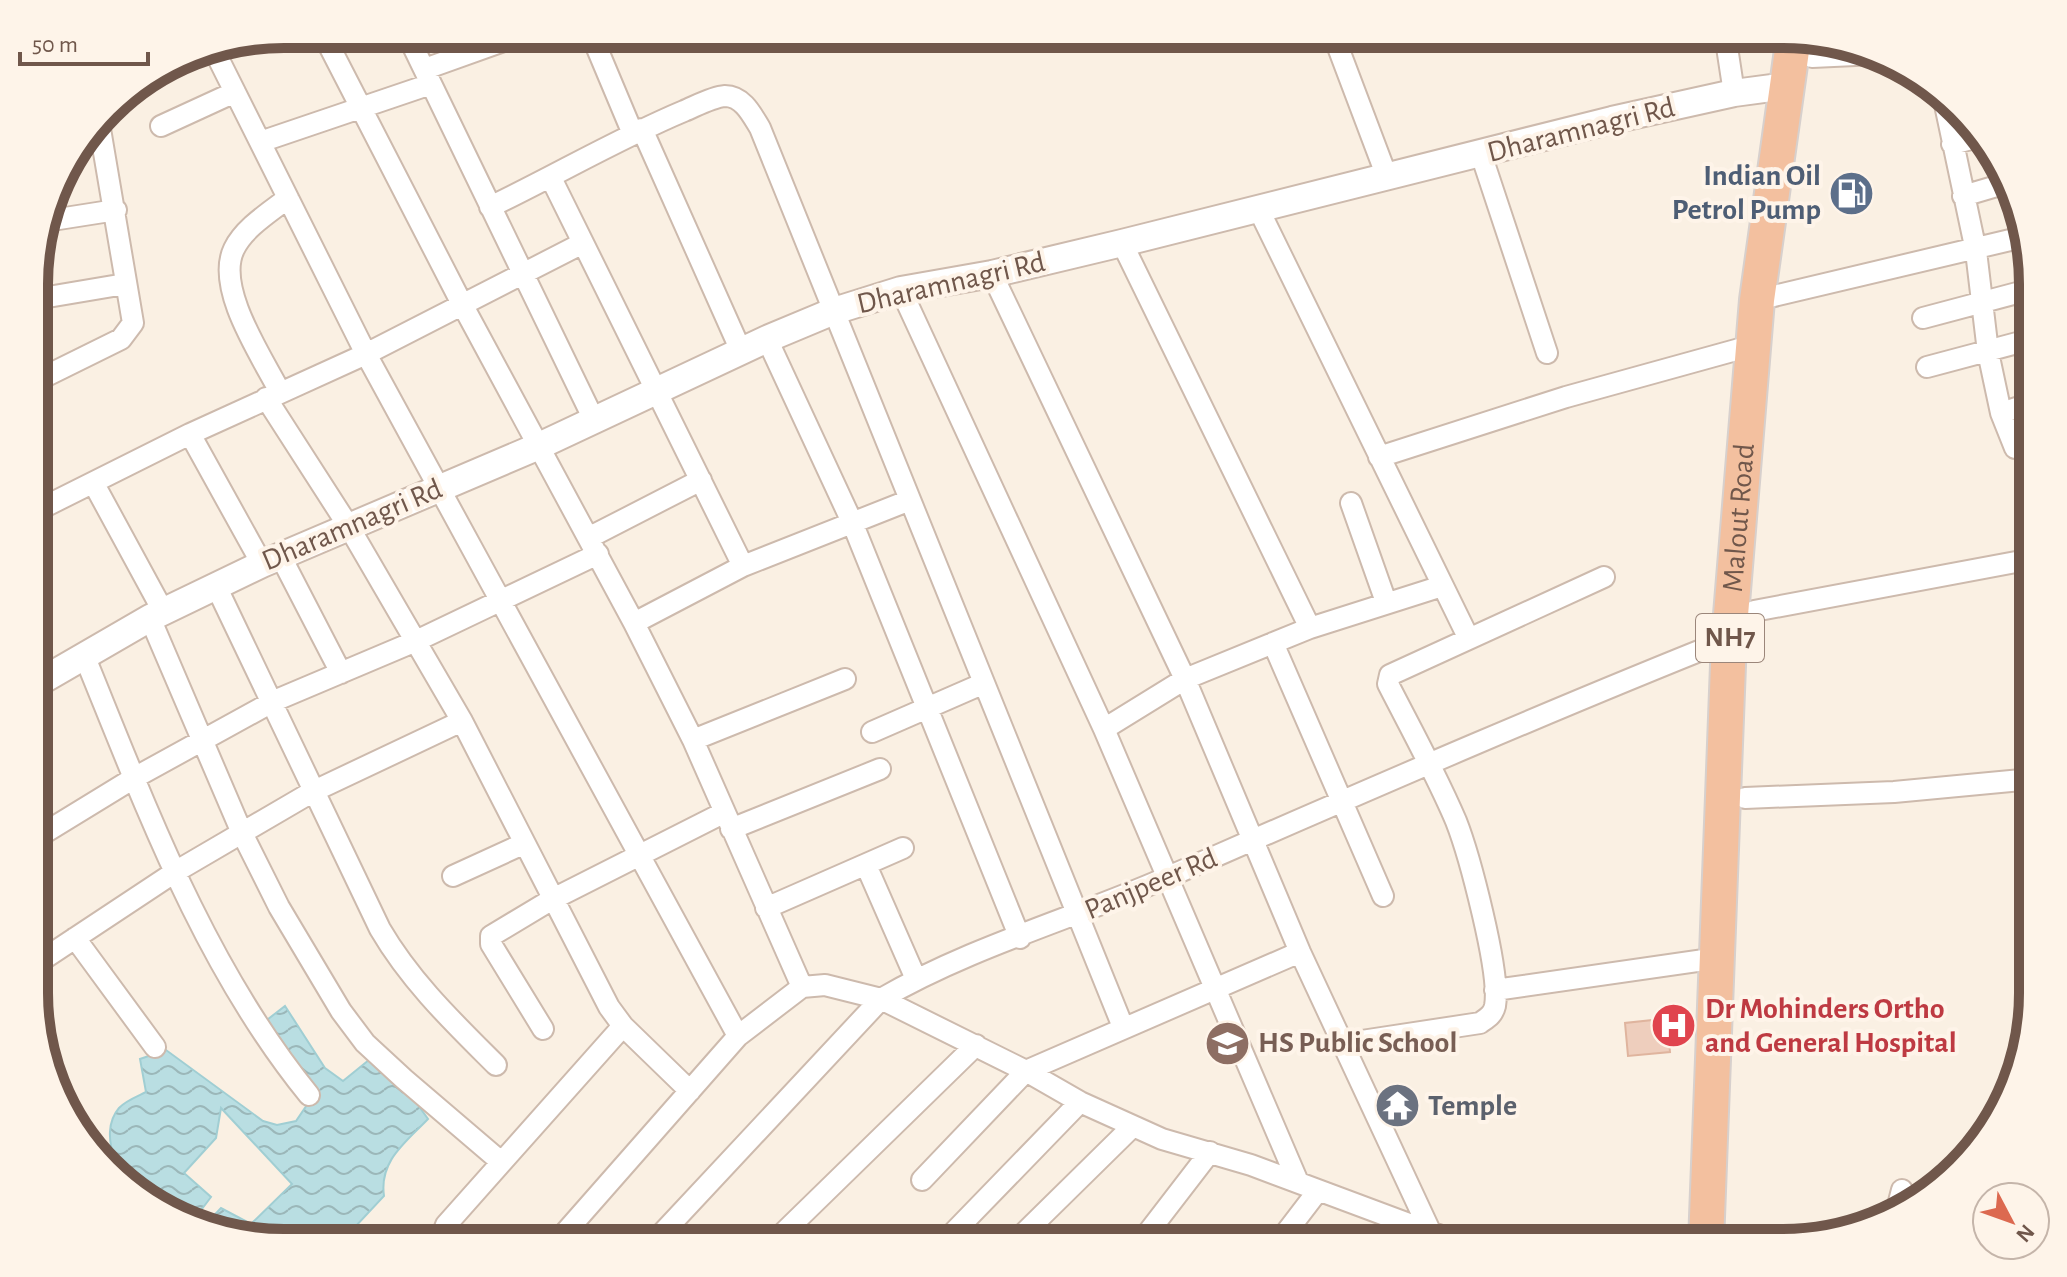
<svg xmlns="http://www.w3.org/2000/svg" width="2067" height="1277" viewBox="0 0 2067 1277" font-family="'Alegreya Sans',sans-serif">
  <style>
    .water { fill: url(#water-waves); stroke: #a0ced3; stroke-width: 2 }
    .building { fill: #eecebd; stroke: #dfb49e; stroke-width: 2 }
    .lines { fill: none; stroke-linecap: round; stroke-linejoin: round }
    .minor-casing { stroke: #cdbaad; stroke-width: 24 }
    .tertiary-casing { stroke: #cdbaad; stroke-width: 30 }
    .trunk-casing { stroke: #d7d0cd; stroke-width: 38 }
    .minor { stroke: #fff; stroke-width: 20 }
    .tertiary { stroke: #fff; stroke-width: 26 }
    .trunk { stroke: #f3c09f; stroke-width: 34 }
    .labels { text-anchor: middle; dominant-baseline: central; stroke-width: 8; stroke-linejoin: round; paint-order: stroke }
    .shield { fill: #fef4e9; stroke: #9b867a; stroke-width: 2 }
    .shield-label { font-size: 28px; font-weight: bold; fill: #70574b }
    .street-label { font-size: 30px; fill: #70574b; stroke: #fef4e9 }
    .service-label { font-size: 30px; font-weight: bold; fill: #4e5e75; stroke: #fef4e9; text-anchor: end }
    .health-label { font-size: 30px; font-weight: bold; fill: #be3a42; stroke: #fef4e9; text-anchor: start }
    .education-label { font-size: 30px; font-weight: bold; fill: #785e54; stroke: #fef4e9; text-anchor: start }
    .worship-label { font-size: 30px; font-weight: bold; fill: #5b616d; stroke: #fef4e9; text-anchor: start }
    .rim { fill: none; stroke: #70574b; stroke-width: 10 }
  </style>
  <defs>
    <pattern id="water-waves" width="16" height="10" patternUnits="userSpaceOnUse" patternTransform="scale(2)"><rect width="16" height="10" fill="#b9dee2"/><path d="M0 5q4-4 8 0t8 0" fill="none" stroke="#9bb7b9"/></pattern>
  </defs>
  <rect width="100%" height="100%" fill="#faf0e3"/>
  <path class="water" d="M285,1006L325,1068L343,1081L375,1055L400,1080L428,1119C405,1143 379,1161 384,1196L340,1243C296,1243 244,1246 203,1227L221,1208L251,1224L292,1184L221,1108L216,1138L184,1173L211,1197L192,1222C178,1216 160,1210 146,1201C121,1184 96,1135 119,1108C125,1101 138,1096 146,1092L140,1059L166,1050L263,1121L277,1125L296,1121L315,1093L263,1023Z"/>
  <path class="building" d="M1690,1016L1691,1031L1675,1032L1676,1041L1669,1042L1670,1052L1628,1056L1625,1023Z"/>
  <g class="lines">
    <defs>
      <path id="minor" d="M323,34L462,304L634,623L693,740L802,987
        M407,34L594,420
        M591,34L633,134
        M1333,34L1387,177
        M1725,34L1734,93
        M213,48L366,354L738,1036
        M1812,57L1877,54
        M425,69L523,34
        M1944,100L1976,251L1988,352L2001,413L2015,448L2032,444
        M161,126L235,92
        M642,129L741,351
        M260,142L431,84
        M1952,144L1979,137
        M1481,154L1547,353
        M551,178L743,566
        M1963,196L2007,183
        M490,207C555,176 617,139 684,111C696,106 712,97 725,96C743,96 752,115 760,128L1123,1027
        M1258,208L1468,637
        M46,221L116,210
        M1122,243L1310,628
        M992,274L1185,679L1300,952L1431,1233L1424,1243
        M901,290L1104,729L1298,1182
        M36,299L125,284
        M1757,300L2023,237
        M1923,318L2032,289
        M767,339L852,522L1020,938
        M1927,367L2032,339
        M36,381L121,339L133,323L99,123
        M280,392C262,357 215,288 234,249C244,228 270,212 288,198
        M266,398L349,527L462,721L609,1007L623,1026L690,1091
        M2001,413L2032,403
        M190,434L262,564
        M1379,457L1566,397L1754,345
        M94,484L163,611
        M1351,503L1386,602
        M36,511L190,434L366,354L583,243
        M590,537L701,480
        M281,557L341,673
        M216,586L380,929C411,982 453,1022 496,1065
        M1754,611L2032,559
        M150,618L242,833L279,907L341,1011L365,1043L404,1079L500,1161
        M634,623L743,566L910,500
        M1273,643L1383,896
        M84,655C146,807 204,966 309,1095
        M1104,729L1185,679L1310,628L1442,586
        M872,732L982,684
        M693,740L845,679
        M1745,798L1894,792L2032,779
        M731,829L880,769
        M36,838L134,778L274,701L416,641L598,554
        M866,865L916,979
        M453,876L523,844
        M766,908L903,848
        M75,938L155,1047
        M36,964L175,872L312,792L462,721
        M1495,990L1718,958
        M543,1029L491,944V936L551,900L723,813
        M1342,1044L1480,1023C1487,1018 1493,1015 1495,1006C1501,973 1469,854 1456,821C1436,774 1411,729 1388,684L1390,675L1604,577
        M922,1180L1026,1071L1300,952
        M1896,1213L1902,1190
        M447,1243L443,1233L446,1225L623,1026
        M556,1243L738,1036L802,987L825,985L881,999L1026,1071L1080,1102L1162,1139L1251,1165L1460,1243
        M653,1243L881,999C965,950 1064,921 1154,883C1345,800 1536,716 1729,639
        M773,1243L976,1045
        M952,1243L953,1233L1080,1102
        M1014,1243L1133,1126
        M1140,1243L1210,1152
        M1278,1243L1317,1192"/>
      <path id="tertiary" d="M36,684L150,618L262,564L539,446L767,339L834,311L901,290L992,274L1122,243L1612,120L1734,93L1786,86"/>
      <g id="trunk">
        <path id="s1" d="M1706,1243L1729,639L1757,300L1794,36"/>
      </g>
    </defs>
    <use href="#minor" class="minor-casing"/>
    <use href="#tertiary" class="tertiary-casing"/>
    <use href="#trunk" class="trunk-casing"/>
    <use href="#minor" class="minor"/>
    <use href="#tertiary" class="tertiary"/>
    <use href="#trunk" class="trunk"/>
  </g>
  <defs>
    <symbol id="fuel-disc" viewBox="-11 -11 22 22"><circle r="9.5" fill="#5c6f8a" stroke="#fef4e9"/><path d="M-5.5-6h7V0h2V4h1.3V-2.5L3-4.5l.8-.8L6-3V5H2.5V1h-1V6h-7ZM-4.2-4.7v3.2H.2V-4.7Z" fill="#fff"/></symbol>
    <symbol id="hospital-disc" viewBox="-11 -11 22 22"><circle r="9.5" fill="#e0444e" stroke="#fef4e9"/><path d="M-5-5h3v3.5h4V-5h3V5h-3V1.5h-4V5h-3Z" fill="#fff"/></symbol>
    <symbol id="school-disc" viewBox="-11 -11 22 22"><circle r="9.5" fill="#8d6e63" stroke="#fef4e9"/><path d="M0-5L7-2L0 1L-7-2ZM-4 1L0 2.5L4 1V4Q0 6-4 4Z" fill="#fff"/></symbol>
    <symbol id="temple-disc" viewBox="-11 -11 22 22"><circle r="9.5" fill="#6b7280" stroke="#fef4e9"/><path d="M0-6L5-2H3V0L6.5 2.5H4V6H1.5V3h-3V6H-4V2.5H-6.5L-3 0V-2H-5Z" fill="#fff"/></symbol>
  </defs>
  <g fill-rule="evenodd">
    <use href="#fuel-disc" x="1826" y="168" width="51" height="51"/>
    <use href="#hospital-disc" x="1648" y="1000" width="51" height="51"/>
    <use href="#school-disc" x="1202" y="1018" width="51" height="51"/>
    <use href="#temple-disc" x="1372" y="1080" width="51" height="51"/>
  </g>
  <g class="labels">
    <rect class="shield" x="1696" y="614" width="68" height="48" rx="6"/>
    <g class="shield-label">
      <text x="1730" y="638">NH7</text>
    </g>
    <g class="street-label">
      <text transform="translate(1581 130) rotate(-14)">Dharamnagri Rd</text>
      <text transform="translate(951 283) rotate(-13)">Dharamnagri Rd</text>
      <text stroke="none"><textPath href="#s1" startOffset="726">Malout Road</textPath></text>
      <text transform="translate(352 525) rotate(-23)">Dharamnagri Rd</text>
      <text transform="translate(1151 884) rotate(-23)">Panjpeer Rd</text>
    </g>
    <g class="service-label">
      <text x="1821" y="176">Indian Oil<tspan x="1821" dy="34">Petrol Pump</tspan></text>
    </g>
    <g class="health-label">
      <text x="1705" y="1009">Dr Mohinders Ortho<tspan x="1705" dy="34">and General Hospital</tspan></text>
    </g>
    <g class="education-label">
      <text x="1258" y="1043">HS Public School</text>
    </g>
    <g class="worship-label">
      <text x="1428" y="1106">Temple</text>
    </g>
  </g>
  <path d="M0 0H2067V1277H0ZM284 48H1783A236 236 0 0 1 2019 284V993A236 236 0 0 1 1783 1229H284A236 236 0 0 1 48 993V284A236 236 0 0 1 284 48Z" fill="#fef4e9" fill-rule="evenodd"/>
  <path class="rim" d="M284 48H1783A236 236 0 0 1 2019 284V993A236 236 0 0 1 1783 1229H284A236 236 0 0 1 48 993V284A236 236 0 0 1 284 48Z"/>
  <g transform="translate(2011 1221) rotate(131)"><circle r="38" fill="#fef4e9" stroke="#c5b5aa" stroke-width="2"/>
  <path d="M0-6L14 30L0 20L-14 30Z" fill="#dc6950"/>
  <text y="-12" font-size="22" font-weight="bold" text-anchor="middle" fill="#70574b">N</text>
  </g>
  <path d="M20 52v12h128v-12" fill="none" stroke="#70574b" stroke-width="4"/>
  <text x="32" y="52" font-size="24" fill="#70574b" stroke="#fef4e9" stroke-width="6" paint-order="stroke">50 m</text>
</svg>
